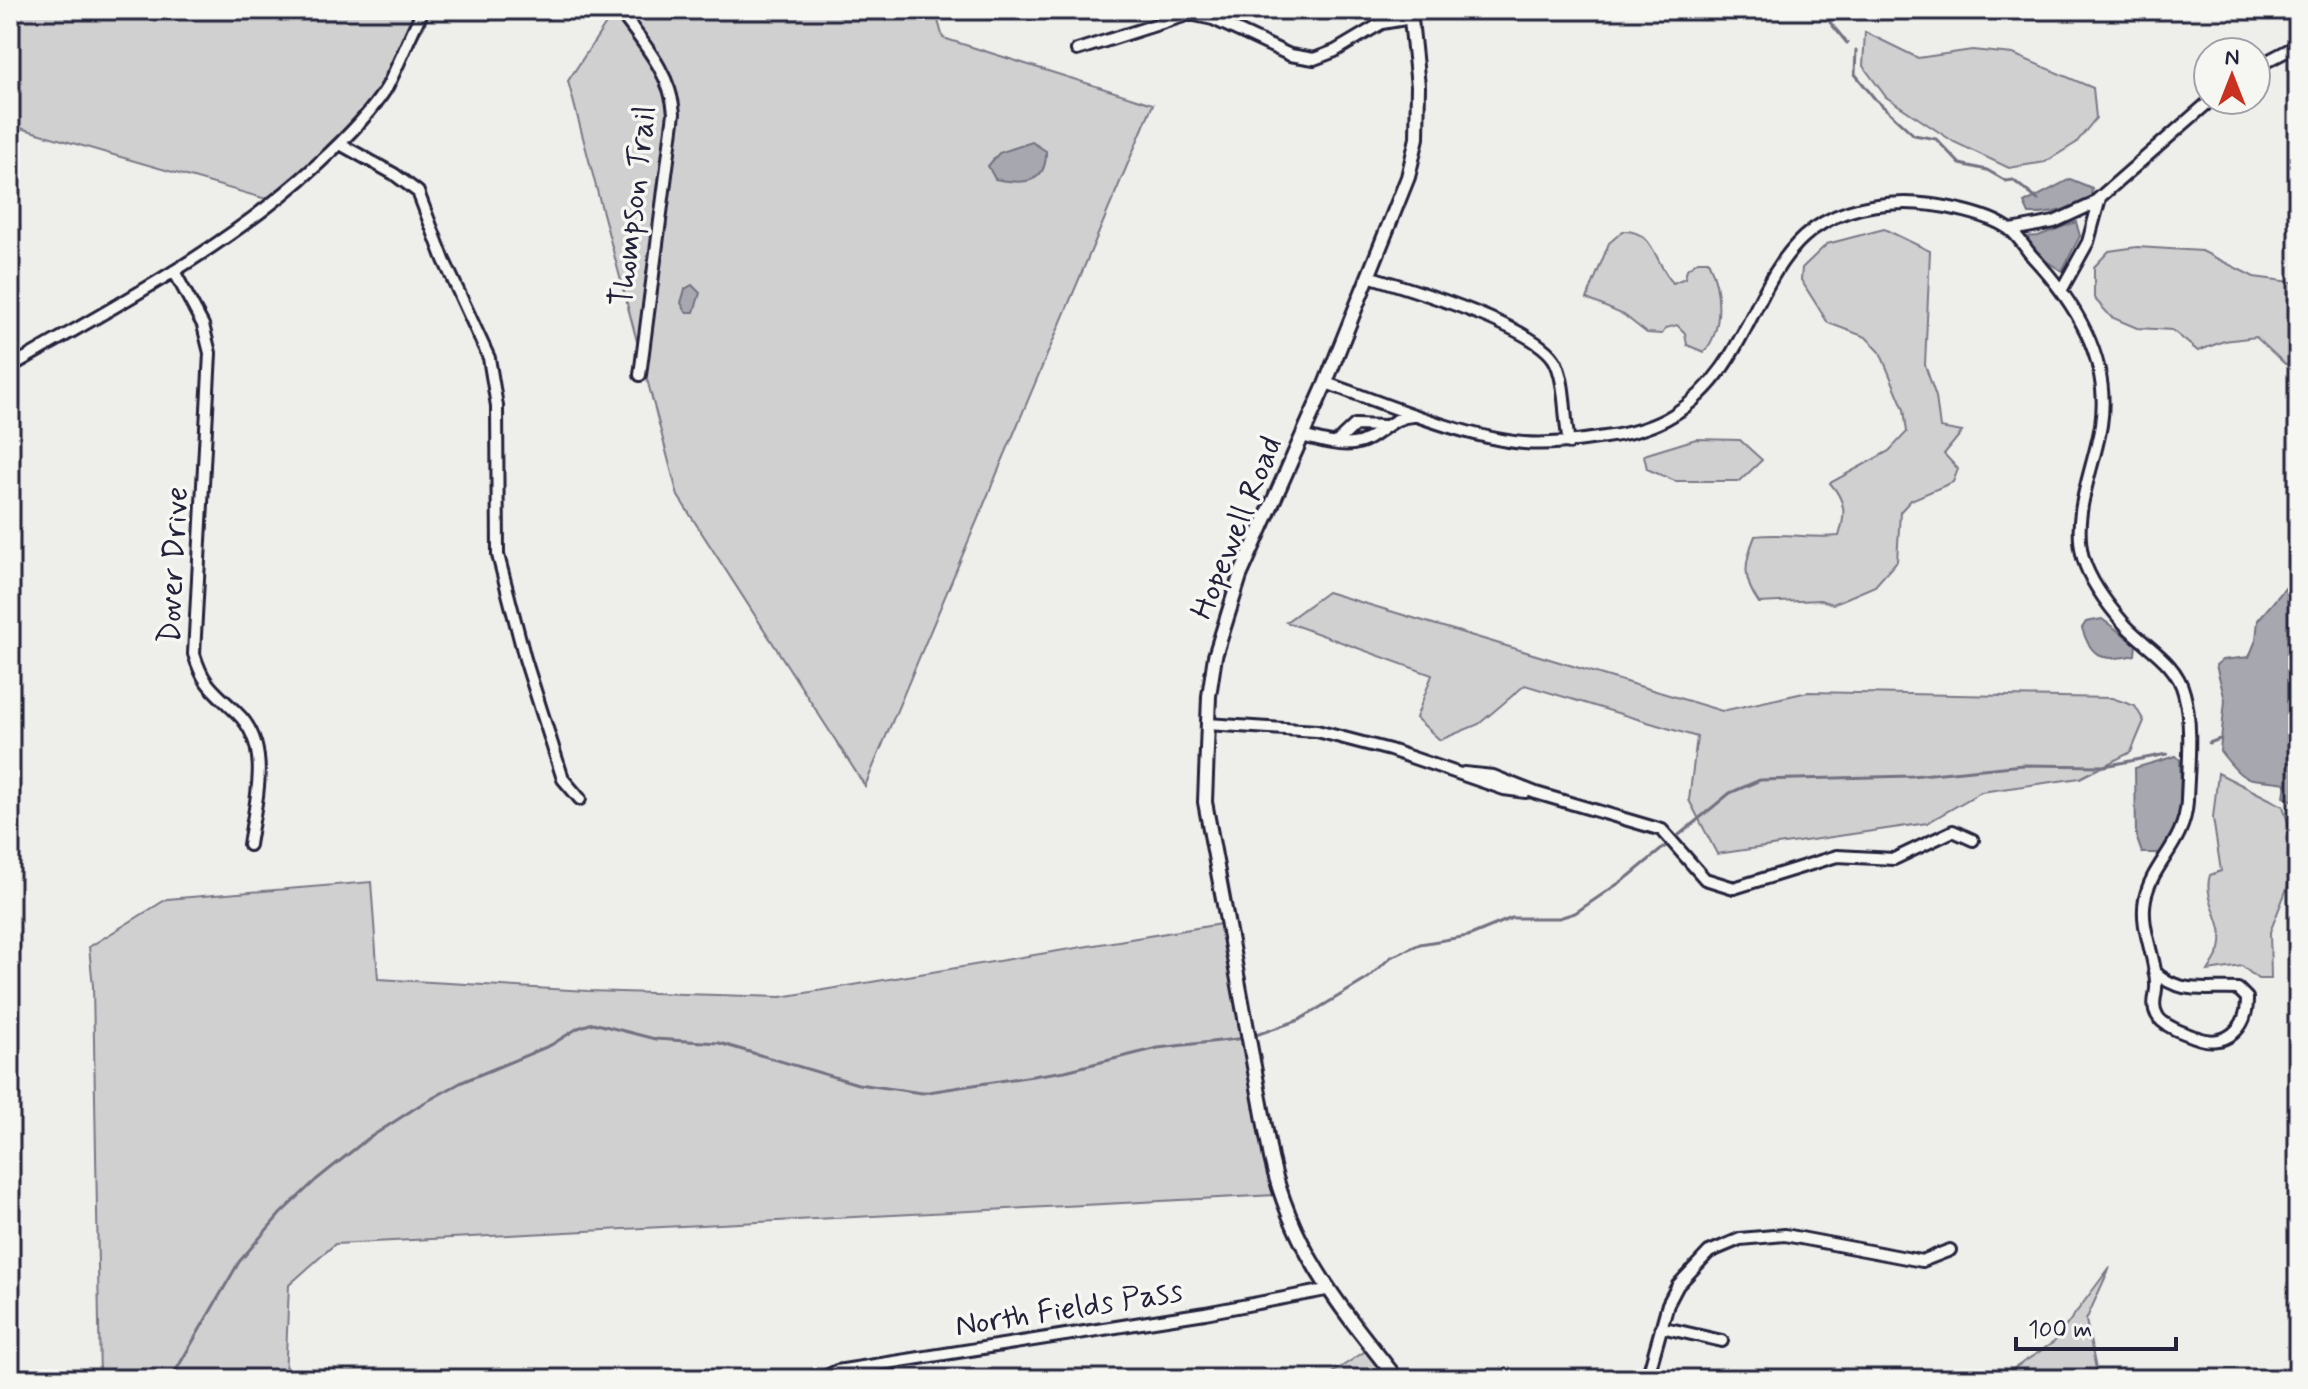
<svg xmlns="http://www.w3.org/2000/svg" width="2308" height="1389" viewBox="0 0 2308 1389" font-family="Mynerve,sans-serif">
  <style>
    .green { fill: #d0d0d1; stroke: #797986; stroke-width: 2 }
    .water { fill: #a7a7af; stroke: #727281; stroke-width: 2 }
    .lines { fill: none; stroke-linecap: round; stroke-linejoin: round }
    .stream { stroke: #727281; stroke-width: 3 }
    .minor-casing { stroke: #22223b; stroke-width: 16 }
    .tertiary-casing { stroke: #22223b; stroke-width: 18 }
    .minor { stroke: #f6f6f2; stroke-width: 10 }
    .tertiary { stroke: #f6f6f2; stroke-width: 12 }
    .labels { text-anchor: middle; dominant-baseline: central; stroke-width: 7; stroke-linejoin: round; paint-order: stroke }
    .street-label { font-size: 32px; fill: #22223b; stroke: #f6f6f2 }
  </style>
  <rect width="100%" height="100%" fill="#eeeeeb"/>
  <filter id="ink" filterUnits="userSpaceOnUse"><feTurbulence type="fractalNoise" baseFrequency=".0125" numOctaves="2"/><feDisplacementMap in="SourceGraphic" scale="16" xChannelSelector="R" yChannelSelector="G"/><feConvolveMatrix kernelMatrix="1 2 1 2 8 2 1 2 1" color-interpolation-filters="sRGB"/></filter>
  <g filter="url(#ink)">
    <path class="green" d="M10,10H430L424,27L358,123L273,201L10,125Z
      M615,10H935L943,38L1153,104L865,786L678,496L568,81Z
      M1865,32L1918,58L1972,50L2013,54L2093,88L2096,118L2076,143L2045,162L2009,168L1954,142L1886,97L1863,66Z
      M1884,229L1930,251L1925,365L1936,397L1940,428L1962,432L1944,454L1958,469L1953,482L1911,500L1900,512L1897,561L1875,586L1833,604L1820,600L1759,603C1742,579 1744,563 1755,536C1783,532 1810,539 1839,536C1846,514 1846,501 1830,483L1889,451L1907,432L1904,409L1880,352L1866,337L1828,323L1801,280L1802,268L1827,244Z
      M1623,231C1655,230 1654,263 1673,283L1685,278L1687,269L1698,261H1708C1721,287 1724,330 1704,352L1687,345L1685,333L1677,325L1666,328L1662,334L1647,333L1624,315L1587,299L1609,243Z
      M2137,247L2202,251L2254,277L2298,283V365L2285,364L2256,337L2224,341L2198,351L2172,330L2137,328L2111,317L2094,298V267L2109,251Z
      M1696,439L1740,440L1762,460L1740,481H1675L1647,469L1644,455Z
      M1327,592L1722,711L1808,692L2112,698L2135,706L2144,721L2131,752L2080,778L1981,792L1927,823L1717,854L1689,800L1697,737L1525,685L1479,724L1440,740L1416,718L1432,675L1286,622Z
      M2218,773L2283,806L2292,837L2291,878L2270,932L2271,979H2258L2242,966L2208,971C2212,964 2218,956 2220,949C2227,923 2202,900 2210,875L2221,871L2213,818Z
      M371,882L378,979L588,991L781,997L1221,924L1275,1195L335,1244L289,1285L285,1379H100L93,986L89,947L167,899Z
      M2110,1267L2086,1320L2098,1379H1998L2054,1342Z
      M1373,1346L1396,1379H1323Z"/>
    <path class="water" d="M1032,142L1046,151C1047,186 1021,184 995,179L988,166L999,153Z
      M2070,179L2092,188L2091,198C2071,209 2052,215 2029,214L2024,203Z
      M2076,222L2080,236L2062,271L2046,261L2024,237L2038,236Z
      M692,285L700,293L694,312H686L681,303L685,289Z
      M2298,573V803L2284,797L2286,783C2244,776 2248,787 2220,751L2225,700L2216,665L2222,660L2249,657L2256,640L2258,620Z
      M2102,619L2136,644L2135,655C2105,662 2091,659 2082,628L2086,622Z
      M2176,756L2180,760C2181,793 2184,826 2162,853H2142L2136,836L2135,768Z"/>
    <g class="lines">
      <path class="stream" d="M1820,10L1847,43
        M1856,50L1855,74L1875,99L1914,135L1936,139L1960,164L1987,170L2006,181L2013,180L2038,200
        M2209,743L2220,739
        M1253,1036L1299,1020L1367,979L1391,957L1420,944L1468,936L1512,918H1559L1575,913L1628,877L1730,793L1760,780L1911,776L2023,765L2104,766L2167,754
        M171,1379L239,1262L281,1213L316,1180L366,1140L420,1105L462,1082L551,1045L578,1028L593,1023L655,1039L719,1043L858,1084L922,1093L1065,1071L1158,1048L1246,1038"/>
      <defs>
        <path id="minor" d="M619,10C642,42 671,73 674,113L640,375
          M1077,50L1190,14L1213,19L1290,55L1314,59L1335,51L1382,23L1411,18
          M2256,67L2298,45
          M340,144L394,174L418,192L444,260L489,358L497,406L498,555L525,659L563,779L580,799
          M2011,230L2054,222L2091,205L2211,100
          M174,271L203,325L210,353L194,654C204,687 214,690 237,713C273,747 255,802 249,845
          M1368,276C1408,288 1539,327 1556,363C1566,385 1564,418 1569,443
          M2062,289L2088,242L2100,198
          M10,367C117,305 227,248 318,164C342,142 370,115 387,87C400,62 410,35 423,10
          M1326,383C1383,403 1465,438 1524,443C1552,445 1578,441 1605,437C1628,434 1654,427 1673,415C1779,349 1743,205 1905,203C1933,203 1985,212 2009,229C2018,235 2025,248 2032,256C2075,302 2111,359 2101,425C2094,469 2071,513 2083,558C2090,582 2110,608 2126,626C2147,648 2176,662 2184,693C2193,726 2188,768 2187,801C2185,844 2152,863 2145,899C2139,930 2158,959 2156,989C2155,998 2152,1006 2157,1015C2162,1026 2184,1033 2195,1037C2225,1049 2248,1029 2247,998L2238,989C2206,987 2180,996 2154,971
          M1302,436C1318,440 1337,446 1353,444C1378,441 1389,415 1415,416
          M1336,443L1355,425L1385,426
          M1207,724L1317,731L1390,750L1504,789L1526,792
          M1464,773L1493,776L1536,793L1662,830L1705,879L1734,888L1837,856L1894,859L1953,831L1973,840
          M1661,1327L1722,1341
          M820,1379L837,1371L1205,1313L1326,1290
          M1647,1379L1668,1304L1678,1285L1709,1252L1740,1239L1785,1235L1922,1261L1950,1250"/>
        <path id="tertiary" d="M1397,1379C1340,1307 1292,1250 1271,1158L1205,802L1209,696L1215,656L1240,576L1324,387L1408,177L1417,138L1418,86L1410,10"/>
      </defs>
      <use href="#minor" class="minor-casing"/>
      <use href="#tertiary" class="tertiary-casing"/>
      <use href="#minor" class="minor"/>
      <use href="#tertiary" class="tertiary"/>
    </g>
  </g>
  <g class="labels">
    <g class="street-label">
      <text transform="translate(634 206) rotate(-83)">Thompson Trail</text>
      <text transform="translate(1237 528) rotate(-68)">Hopewell Road</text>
      <text transform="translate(174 565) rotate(-87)">Dover Drive</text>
      <text transform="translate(1069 1309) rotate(-9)">North Fields Pass</text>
    </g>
  </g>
  <rect width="2308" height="1389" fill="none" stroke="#f6f6f2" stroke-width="40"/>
  <rect x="20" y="20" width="2268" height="1349" fill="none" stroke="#22223b" stroke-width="3" filter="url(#ink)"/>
  <g transform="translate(2232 76)"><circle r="38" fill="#f6f6f2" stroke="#a1a1a9" stroke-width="2"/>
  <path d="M0-6L14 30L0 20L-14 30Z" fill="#c8321e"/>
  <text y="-12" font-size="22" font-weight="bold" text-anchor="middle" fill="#22223b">N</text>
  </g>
  <path d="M2016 1337v12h160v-12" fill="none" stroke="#22223b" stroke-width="4"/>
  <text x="2028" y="1337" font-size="24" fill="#22223b" stroke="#f6f6f2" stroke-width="6" paint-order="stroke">100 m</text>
</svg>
